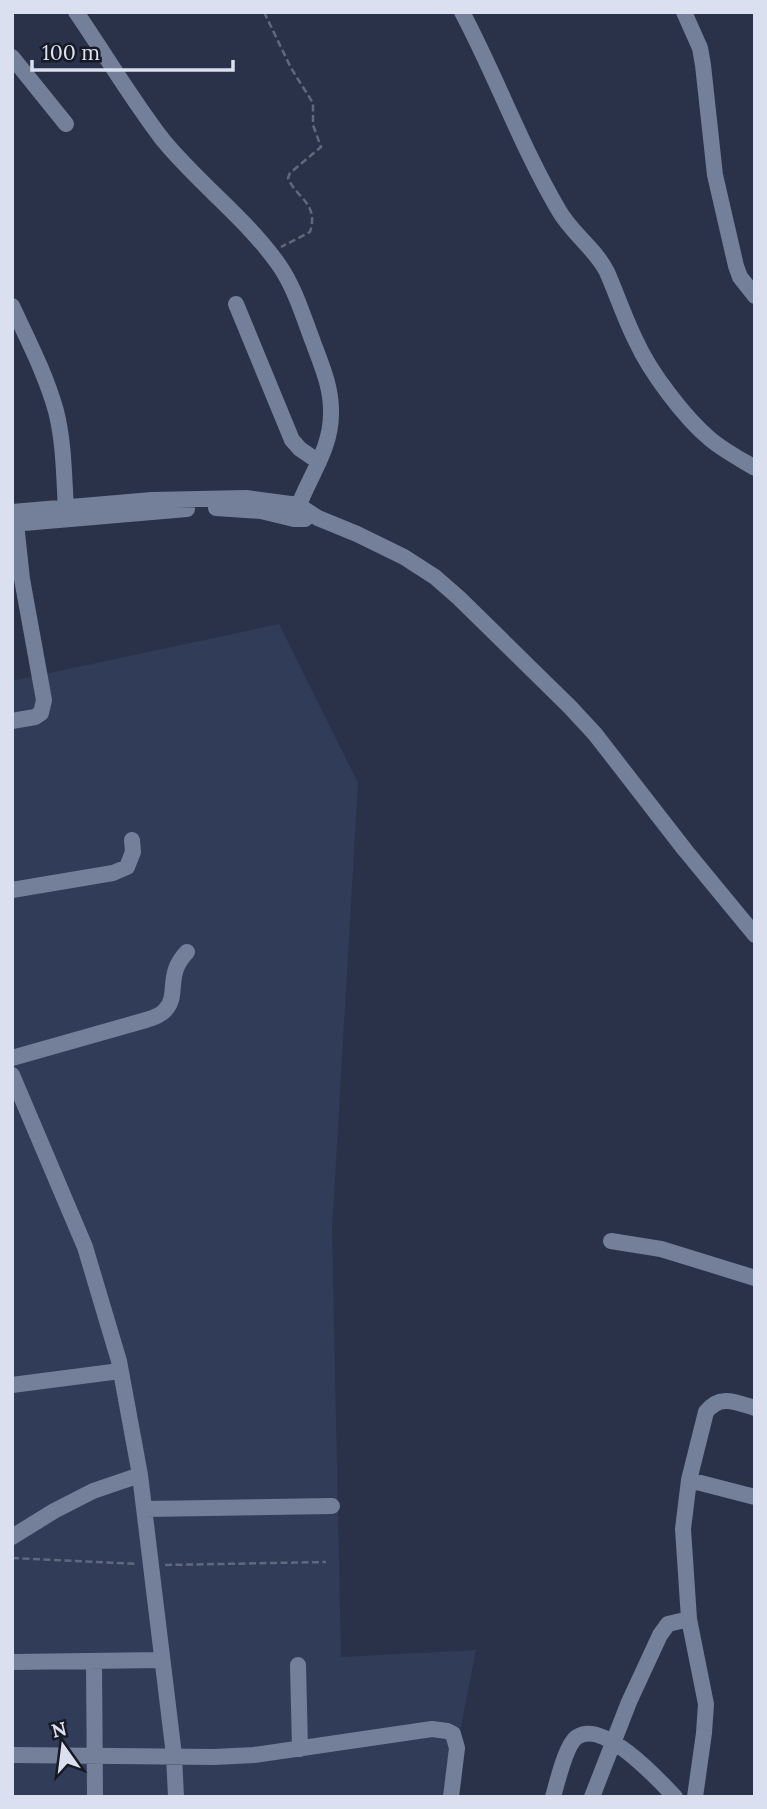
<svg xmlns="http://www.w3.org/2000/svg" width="767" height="1809" viewBox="0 0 767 1809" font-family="Lora,serif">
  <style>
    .built { fill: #313c58 }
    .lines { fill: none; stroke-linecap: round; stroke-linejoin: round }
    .path { stroke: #60687c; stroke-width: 2.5; stroke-dasharray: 7 3.5; stroke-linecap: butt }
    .minor { stroke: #747f99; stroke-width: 16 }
  </style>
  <rect width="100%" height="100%" fill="#293248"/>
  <path class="built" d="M279,624L358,783L332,1229L341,1657L476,1650L447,1797H12V681Z"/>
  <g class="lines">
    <path class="path" d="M264,12L291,68L313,103V125L321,147L290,173L288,178C297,199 319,203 310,232L281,247
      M12,1558L137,1564
      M165,1565L326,1562"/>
    <path class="minor" d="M76,12C105,54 132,100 163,140C199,184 246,218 279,265C295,288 303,316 313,342C322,366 332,389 331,414C331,453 304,483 294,519
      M462,12C496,76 521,146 558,209C571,233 595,248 607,272C617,295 625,319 636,341C650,372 684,417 710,439C723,450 740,459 755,468
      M684,12L700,48L703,65L715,175L736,266L740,277L755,296
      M12,57L66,124
      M236,304L292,440L300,449L319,462
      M12,306C28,340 46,375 56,411C64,442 64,477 66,509
      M216,508L261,511L294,519H305
      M12,512L152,500L246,498L298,505L318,518L357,534L404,557L435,577L459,598L570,707L595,734L685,850L755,935
      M12,524L187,509
      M12,721L35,717L41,713L44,700L22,579L15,514
      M12,890L113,873L127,867L133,852L132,840
      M12,1058L146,1020C153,1018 162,1015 166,1009C179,995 165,974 187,952
      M12,1075L85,1247L119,1361L140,1475
      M611,1241L661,1249L755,1278
      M12,1385L120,1371
      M689,1480L755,1497
      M144,1509L332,1506
      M12,1537L54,1511L93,1491L140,1475L174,1755L176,1797
      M94,1661L95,1797
      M12,1662L162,1660
      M298,1665L300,1749
      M12,1755L214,1757L254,1755L432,1729L447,1731L453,1734L457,1748L451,1797
      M553,1797C557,1783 566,1744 577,1737C603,1719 659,1780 675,1797
      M592,1797L629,1702L660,1635L668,1624L689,1619
      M695,1797L704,1733L706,1704L689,1619L683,1529L689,1480L706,1412C720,1394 735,1402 755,1408"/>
  </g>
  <rect width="767" height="1809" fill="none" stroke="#dae0ef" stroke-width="28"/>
  <g transform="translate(63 1746) rotate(346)" stroke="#161a24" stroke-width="5" paint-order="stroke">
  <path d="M0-5L12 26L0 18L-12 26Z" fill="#dae0ef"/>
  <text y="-10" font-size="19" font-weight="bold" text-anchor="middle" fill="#dae0ef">N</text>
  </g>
  <path d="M32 60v10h201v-10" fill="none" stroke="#dae0ef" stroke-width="3.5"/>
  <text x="42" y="60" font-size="21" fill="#dae0ef" stroke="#161a24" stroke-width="5" paint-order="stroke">100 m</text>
</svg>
